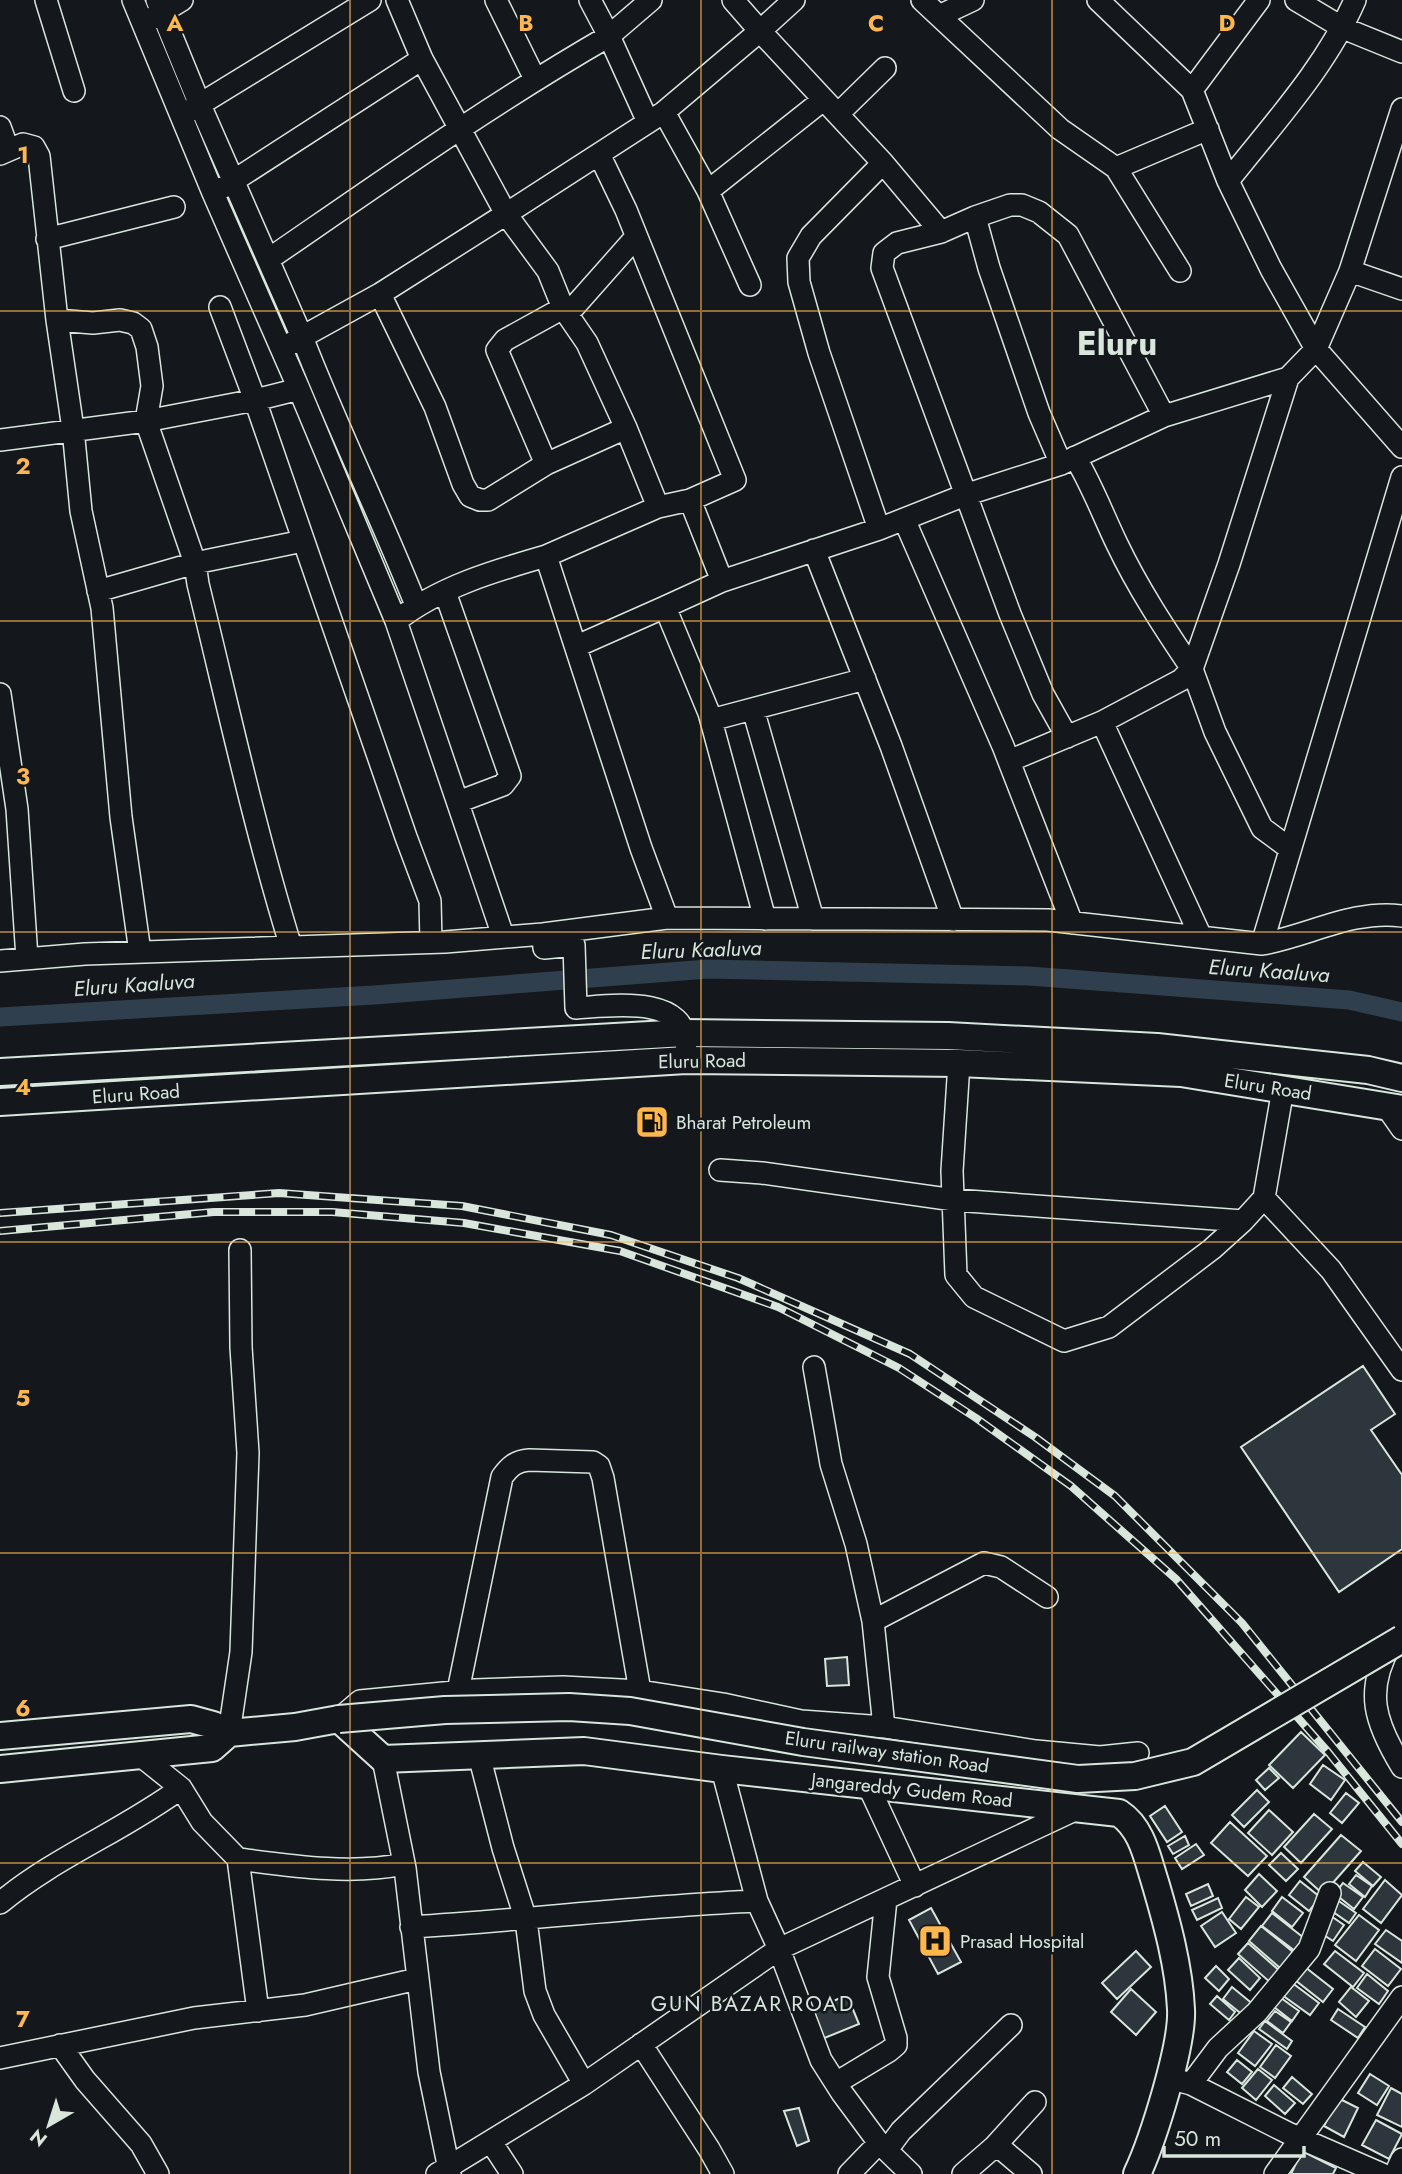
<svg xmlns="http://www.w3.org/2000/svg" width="1402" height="2174" viewBox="0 0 1402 2174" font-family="Jost,sans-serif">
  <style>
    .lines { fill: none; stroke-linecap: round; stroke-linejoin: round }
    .canal { stroke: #2f3f4d; stroke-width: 19 }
    .building { fill: #2c363c; stroke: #d8e6dc; stroke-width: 2 }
    .minor-casing { stroke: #d8e6dc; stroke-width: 24 }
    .major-casing { stroke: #d8e6dc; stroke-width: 30 }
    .minor { stroke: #14181c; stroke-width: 21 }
    .major { stroke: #14181c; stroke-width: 26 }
    .rail-casing { stroke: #d8e6dc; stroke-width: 8 }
    .rail { stroke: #14181c; stroke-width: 5; stroke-dasharray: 16; stroke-linecap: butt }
    .major-bridge-casing { stroke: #d8e6dc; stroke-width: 30; stroke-linecap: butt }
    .major-bridge { stroke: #14181c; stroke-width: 26 }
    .grid { fill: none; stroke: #ffb74d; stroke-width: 2; stroke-opacity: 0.55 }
    .labels { text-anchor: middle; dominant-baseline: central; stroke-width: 5; stroke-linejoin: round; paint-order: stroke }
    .street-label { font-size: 19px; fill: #d8e6dc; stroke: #14181c }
    .poi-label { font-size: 19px; fill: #d8e6dc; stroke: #14181c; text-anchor: start }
    .water-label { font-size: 21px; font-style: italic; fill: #d8e6dc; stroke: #14181c }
    .neighbourhood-label { font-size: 21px; letter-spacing: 2px; fill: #d8e6dc; stroke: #14181c }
    .town-label { font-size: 33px; font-weight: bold; fill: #d8e6dc; stroke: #14181c }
    .grid-label { font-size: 23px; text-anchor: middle; font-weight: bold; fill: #ffb74d; stroke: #14181c; stroke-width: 5; stroke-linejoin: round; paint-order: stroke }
  </style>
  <rect width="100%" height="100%" fill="#14181c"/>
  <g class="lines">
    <path class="canal" d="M0,1017L374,995L708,969L1029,976L1349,1000L1402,1012"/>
  </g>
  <path class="building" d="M1363,1366L1395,1414L1371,1430L1402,1475V1549L1339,1592L1241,1447Z
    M847,1657L849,1685L827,1686L825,1659Z
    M1301,1732L1325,1755L1293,1788L1269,1765Z
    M1323,1765L1345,1780L1331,1800L1310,1784Z
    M1269,1768L1279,1778L1265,1790L1256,1780Z
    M1257,1790L1269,1802L1244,1827L1232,1815Z
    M1346,1793L1359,1803L1342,1823L1330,1813Z
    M1165,1806L1182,1832L1167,1842L1150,1816Z
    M1269,1810L1293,1832L1272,1855L1248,1833Z
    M1314,1814L1332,1829L1301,1863L1284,1847Z
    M1230,1822L1267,1856L1248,1876L1211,1843Z
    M1341,1835L1361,1851L1323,1894L1304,1877Z
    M1185,1836L1189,1845L1173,1854L1168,1846Z
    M1196,1844L1204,1855L1182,1869L1175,1858Z
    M1281,1853L1298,1869L1286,1881L1269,1865Z
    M1363,1862L1381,1877L1373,1886L1355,1871Z
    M1259,1874L1277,1891L1262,1907L1245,1890Z
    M1356,1875L1372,1886L1365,1897L1349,1884Z
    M1385,1880L1402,1895L1381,1923L1363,1909Z
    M1300,1881L1320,1897L1309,1911L1289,1895Z
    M1343,1883L1363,1897L1354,1909L1335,1894Z
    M1208,1884L1213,1896L1191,1906L1186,1894Z
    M1246,1897L1259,1907L1241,1929L1229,1919Z
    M1282,1897L1303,1913L1292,1927L1272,1911Z
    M1333,1897L1356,1913L1349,1923L1326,1907Z
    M1218,1898L1222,1908L1197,1920L1192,1910Z
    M931,1908L961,1962L938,1974L909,1920Z
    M1222,1912L1236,1933L1215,1947L1201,1926Z
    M1272,1913L1304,1938L1295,1951L1262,1926Z
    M1359,1915L1379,1930L1356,1961L1335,1945Z
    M1331,1916L1344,1925L1333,1941L1319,1932Z
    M1261,1926L1293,1952L1280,1968L1249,1941Z
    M1386,1930L1402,1941V1963L1375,1944Z
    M1248,1943L1282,1973L1272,1984L1238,1954Z
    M1375,1949L1401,1969L1388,1986L1362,1966Z
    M1136,1951L1151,1967L1117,1999L1102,1983Z
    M1335,1951L1364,1973L1353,1987L1324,1964Z
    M1239,1958L1260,1978L1250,1990L1228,1970Z
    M1216,1966L1229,1979L1219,1991L1205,1978Z
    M1305,1967L1333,1989L1323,2002L1295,1980Z
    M1367,1974L1388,1991L1379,2004L1357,1988Z
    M1291,1982L1319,2003L1310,2015L1282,1995Z
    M1232,1987L1254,2005L1244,2016L1223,1999Z
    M1351,1987L1369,2001L1356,2017L1339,2002Z
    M1131,1989L1156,2012L1136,2035L1111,2012Z
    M847,1995L859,2024L822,2039L810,2011Z
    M1217,1996L1235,2012L1229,2020L1210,2004Z
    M1281,1998L1299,2011L1292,2021L1274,2007Z
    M1338,2009L1365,2027L1358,2038L1331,2020Z
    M1275,2011L1291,2022L1283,2033L1267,2021Z
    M1265,2021L1292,2041L1287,2049L1259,2029Z
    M1254,2031L1272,2044L1255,2066L1238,2053Z
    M1276,2045L1291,2056L1275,2078L1260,2067Z
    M1237,2060L1252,2072L1242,2084L1227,2072Z
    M1258,2069L1272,2080L1256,2100L1242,2088Z
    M1370,2074L1389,2086L1377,2105L1358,2093Z
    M1292,2077L1312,2094L1303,2104L1283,2088Z
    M1274,2085L1295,2103L1285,2114L1265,2096Z
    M1391,2088L1402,2094V2127L1377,2115Z
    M1338,2098L1358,2108L1344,2137L1324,2126Z
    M799,2108L809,2141L797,2146L784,2111Z
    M1376,2120L1402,2134L1389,2159L1362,2145Z
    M1302,2151L1336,2168L1333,2174H1291Z"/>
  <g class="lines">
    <defs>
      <path id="minor" d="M46,0L74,91
        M133,0L213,193L299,389L396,621L503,936
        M157,0L200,105L302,337L380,294L506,214L548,271L563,308L587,343L626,428L658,507L690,500L722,581
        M397,0L422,59L506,214L664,112L760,31L883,163L941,232L975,217L1010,205H1022L1039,212L1068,235L1164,416
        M496,0L535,79
        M590,0L609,36L651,0
        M733,0L760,31L794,0
        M922,0L1060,129L1116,168L1208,129
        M1098,0L1192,90L1228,181L1271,269L1316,349L1350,271L1402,289
        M1296,0L1343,28L1402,52
        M939,16L973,0
        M151,19L182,0
        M1192,90L1259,0
        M189,111L370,0
        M664,112L708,191L823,100
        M838,114L885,68
        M0,127L8,149
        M0,154L23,144L34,147L39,156L57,320L73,429L81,511L102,608L121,817L140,952
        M599,154L626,210L735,480L690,500
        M1116,168L1180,271
        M1228,181C1273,124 1326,67 1355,0
        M224,187L422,59
        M708,191L750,285
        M975,217L989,268L1039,413L1061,464
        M941,232L897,243L884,253L882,268L1010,614L1043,694L1067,737
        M47,239L174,207
        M269,259C381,182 491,104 609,36L648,122
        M1350,271L1402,109
        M380,294L435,407L463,484L470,496L480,500H488L546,464L626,428
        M220,307L255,400L406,837L430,901L431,942
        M57,320L93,323L120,320L133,323L141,329L147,347L152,386L146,421L195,563L303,541
        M290,344L302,337C337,427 380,515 416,605
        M0,440L146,421L255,400L299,389
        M546,464L497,350L505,340L563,308L574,307L636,237
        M904,519L1003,746L1072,923
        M879,529L819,353L799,282L798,258L811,236L883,163
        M814,550L891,746L953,920
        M546,556L658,507
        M98,591L195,563L198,584C228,706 254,827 291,947
        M445,592L510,776L503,785L458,802
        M396,621C439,587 494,571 546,556L641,848L667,918
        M577,646L665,607
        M0,694L17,809L27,958
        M753,709L813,919
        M711,720L865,679
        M1102,722L1201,937
        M1009,761L1102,722L1181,680L1192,669C1165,629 1138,588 1117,544C1103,515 1092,485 1075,457
        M1289,848L1262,828L1215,732L1192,669L1229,564L1288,378L1316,349L1402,447
        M765,919L709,713L665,607L722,581L879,529L965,495L1061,464L1164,416L1288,378
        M543,934L544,948L574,945L576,1008C610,1006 685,994 686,1044
        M1262,944L1402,477
        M0,961L85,954L445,942L543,934L667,918L1048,920L1262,944C1308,936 1354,909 1402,916
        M959,1063L952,1171L956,1275L974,1297L1064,1341L1109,1327L1212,1249L1243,1221
        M1386,1106L1402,1129
        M720,1170L762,1173L954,1200L1243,1221L1264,1198L1283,1089
        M1264,1198L1331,1270L1402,1370
        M814,1367L831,1464L856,1544L873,1621
        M1391,1644C1364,1691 1375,1723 1402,1767
        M458,1691L502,1477C510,1466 516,1461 529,1460L593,1462L599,1466L603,1478L640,1691
        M339,1719L360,1701L475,1690L563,1687L640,1691L723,1704L801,1721L884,1727L1036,1751L1100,1757L1138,1753
        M884,1727L873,1621L984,1563L1001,1567L1047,1597
        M229,1733L241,1652L248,1453L241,1347L240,1250
        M141,1756L181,1788L202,1822L238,1859C292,1866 350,1875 404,1864
        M383,1759L405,1868L429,2072L450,2174
        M868,1785L915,1886
        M238,1859L258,2011
        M0,1903C55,1857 123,1831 181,1788
        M411,1927C527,1920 641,1906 757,1901
        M641,2044L709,2149L723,2174
        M60,2045L85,2080L141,2144L158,2174
        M0,2058L194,2018L305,2005L417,1979
        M1180,2081L1191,2084L1288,2133L1382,2174
        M836,2083L889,2051L896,2045V2038L878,1977L886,1899
        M584,2084L779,1949L757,1901L722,1769
        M1191,2084L1218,2048L1257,2012L1309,1949L1330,1893
        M491,2142L512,2174
        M879,2143L911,2174
        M994,2147L1035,2102
        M887,2150L901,2131L1011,2025
        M437,2174L584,2084L544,2015L535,1991L526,1920L503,1848L479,1755
        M849,2174L879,2143L842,2093L821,2060L779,1949L1079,1808
        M963,2174L994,2147L1004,2151L1031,2174
        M1275,2174L1402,1997
        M1395,2174L1402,2159"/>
      <path id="major" d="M0,1072L685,1033L948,1036L1157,1047L1368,1070L1402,1078
        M0,1102L686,1060L959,1063L1181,1073L1402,1109
        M0,1736L191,1719L213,1725L229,1733
        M0,1769L212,1748L229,1733L295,1727L339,1719L383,1759L584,1751L722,1769L1119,1813C1142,1828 1147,1857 1155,1882C1167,1923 1179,1966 1181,2009C1183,2045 1153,2140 1137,2174"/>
    </defs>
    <use href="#minor" class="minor-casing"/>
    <use href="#major" class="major-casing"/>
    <use href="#minor" class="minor"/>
    <use href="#major" class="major"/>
    <defs>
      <path id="rail" d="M0,1213L279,1193L462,1206L611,1235L738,1278L910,1354L1035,1437L1115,1496L1242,1623L1402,1822
        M0,1231L214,1212H332L464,1223L620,1251L778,1307L899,1368L976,1418L1071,1486L1176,1579L1328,1752L1402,1844"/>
    </defs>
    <use href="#rail" class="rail-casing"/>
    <use href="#rail" class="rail"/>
    <defs>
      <path id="major-bridge" d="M339,1719L445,1710L569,1707L630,1711L803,1742L1078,1779L1135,1776L1193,1762L1402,1639"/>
    </defs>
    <use href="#major-bridge" class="major-bridge-casing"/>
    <use href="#major-bridge" class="major-bridge"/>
  </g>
  <path class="grid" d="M350,0V2174M701,0V2174M1052,0V2174M0,311H1402M0,621H1402M0,932H1402M0,1242H1402M0,1553H1402M0,1863H1402"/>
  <defs>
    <symbol id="fuel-square" viewBox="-11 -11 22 22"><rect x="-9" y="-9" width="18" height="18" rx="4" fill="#ffb74d" stroke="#14181c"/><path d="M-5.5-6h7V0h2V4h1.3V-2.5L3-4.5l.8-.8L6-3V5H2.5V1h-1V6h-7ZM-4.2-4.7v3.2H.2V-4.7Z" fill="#111"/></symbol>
    <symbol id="hospital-square" viewBox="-11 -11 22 22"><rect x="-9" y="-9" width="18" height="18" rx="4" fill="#ffb74d" stroke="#14181c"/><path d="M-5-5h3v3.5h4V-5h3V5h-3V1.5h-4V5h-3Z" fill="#111"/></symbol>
  </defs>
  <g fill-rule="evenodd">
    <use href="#fuel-square" x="633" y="1103" width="38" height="38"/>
    <use href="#hospital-square" x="916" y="1922" width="38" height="38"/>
  </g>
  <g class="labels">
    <g class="street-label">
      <text transform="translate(702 1061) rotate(-1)">Eluru Road</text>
      <text transform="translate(1268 1087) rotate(9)">Eluru Road</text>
      <text transform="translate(136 1094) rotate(-4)">Eluru Road</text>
      <text transform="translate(887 1752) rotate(8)">Eluru railway station Road</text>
      <text transform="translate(912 1790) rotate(6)">Jangareddy Gudem Road</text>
    </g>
    <g class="poi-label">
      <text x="676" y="1122">Bharat Petroleum</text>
      <text x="960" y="1941">Prasad Hospital</text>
    </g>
    <g class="water-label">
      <text transform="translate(701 950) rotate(-2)">Eluru Kaaluva</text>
      <text transform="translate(1269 971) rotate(4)">Eluru Kaaluva</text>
      <text transform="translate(134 985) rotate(-4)">Eluru Kaaluva</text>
    </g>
    <g class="neighbourhood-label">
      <text x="753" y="2004">GUN BAZAR ROAD</text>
    </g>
    <g class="town-label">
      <text x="1117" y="343">Eluru</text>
    </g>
  </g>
  <g class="grid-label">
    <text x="175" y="31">A</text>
    <text x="526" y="31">B</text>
    <text x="876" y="31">C</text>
    <text x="1227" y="31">D</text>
    <text x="23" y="163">1</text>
    <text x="23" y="474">2</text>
    <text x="23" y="784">3</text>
    <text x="23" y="1095">4</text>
    <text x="23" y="1406">5</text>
    <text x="23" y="1716">6</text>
    <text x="23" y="2027">7</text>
  </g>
  <g transform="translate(49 2125) rotate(219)" stroke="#14181c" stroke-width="5" paint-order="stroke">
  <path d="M0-5L12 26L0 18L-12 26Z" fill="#d8e6dc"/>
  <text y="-10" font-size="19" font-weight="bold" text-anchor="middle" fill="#d8e6dc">N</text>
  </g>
  <path d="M1164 2146v10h140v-10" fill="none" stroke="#d8e6dc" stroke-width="3.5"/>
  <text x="1174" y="2146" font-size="21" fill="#d8e6dc" stroke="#14181c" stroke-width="5" paint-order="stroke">50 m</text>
</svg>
